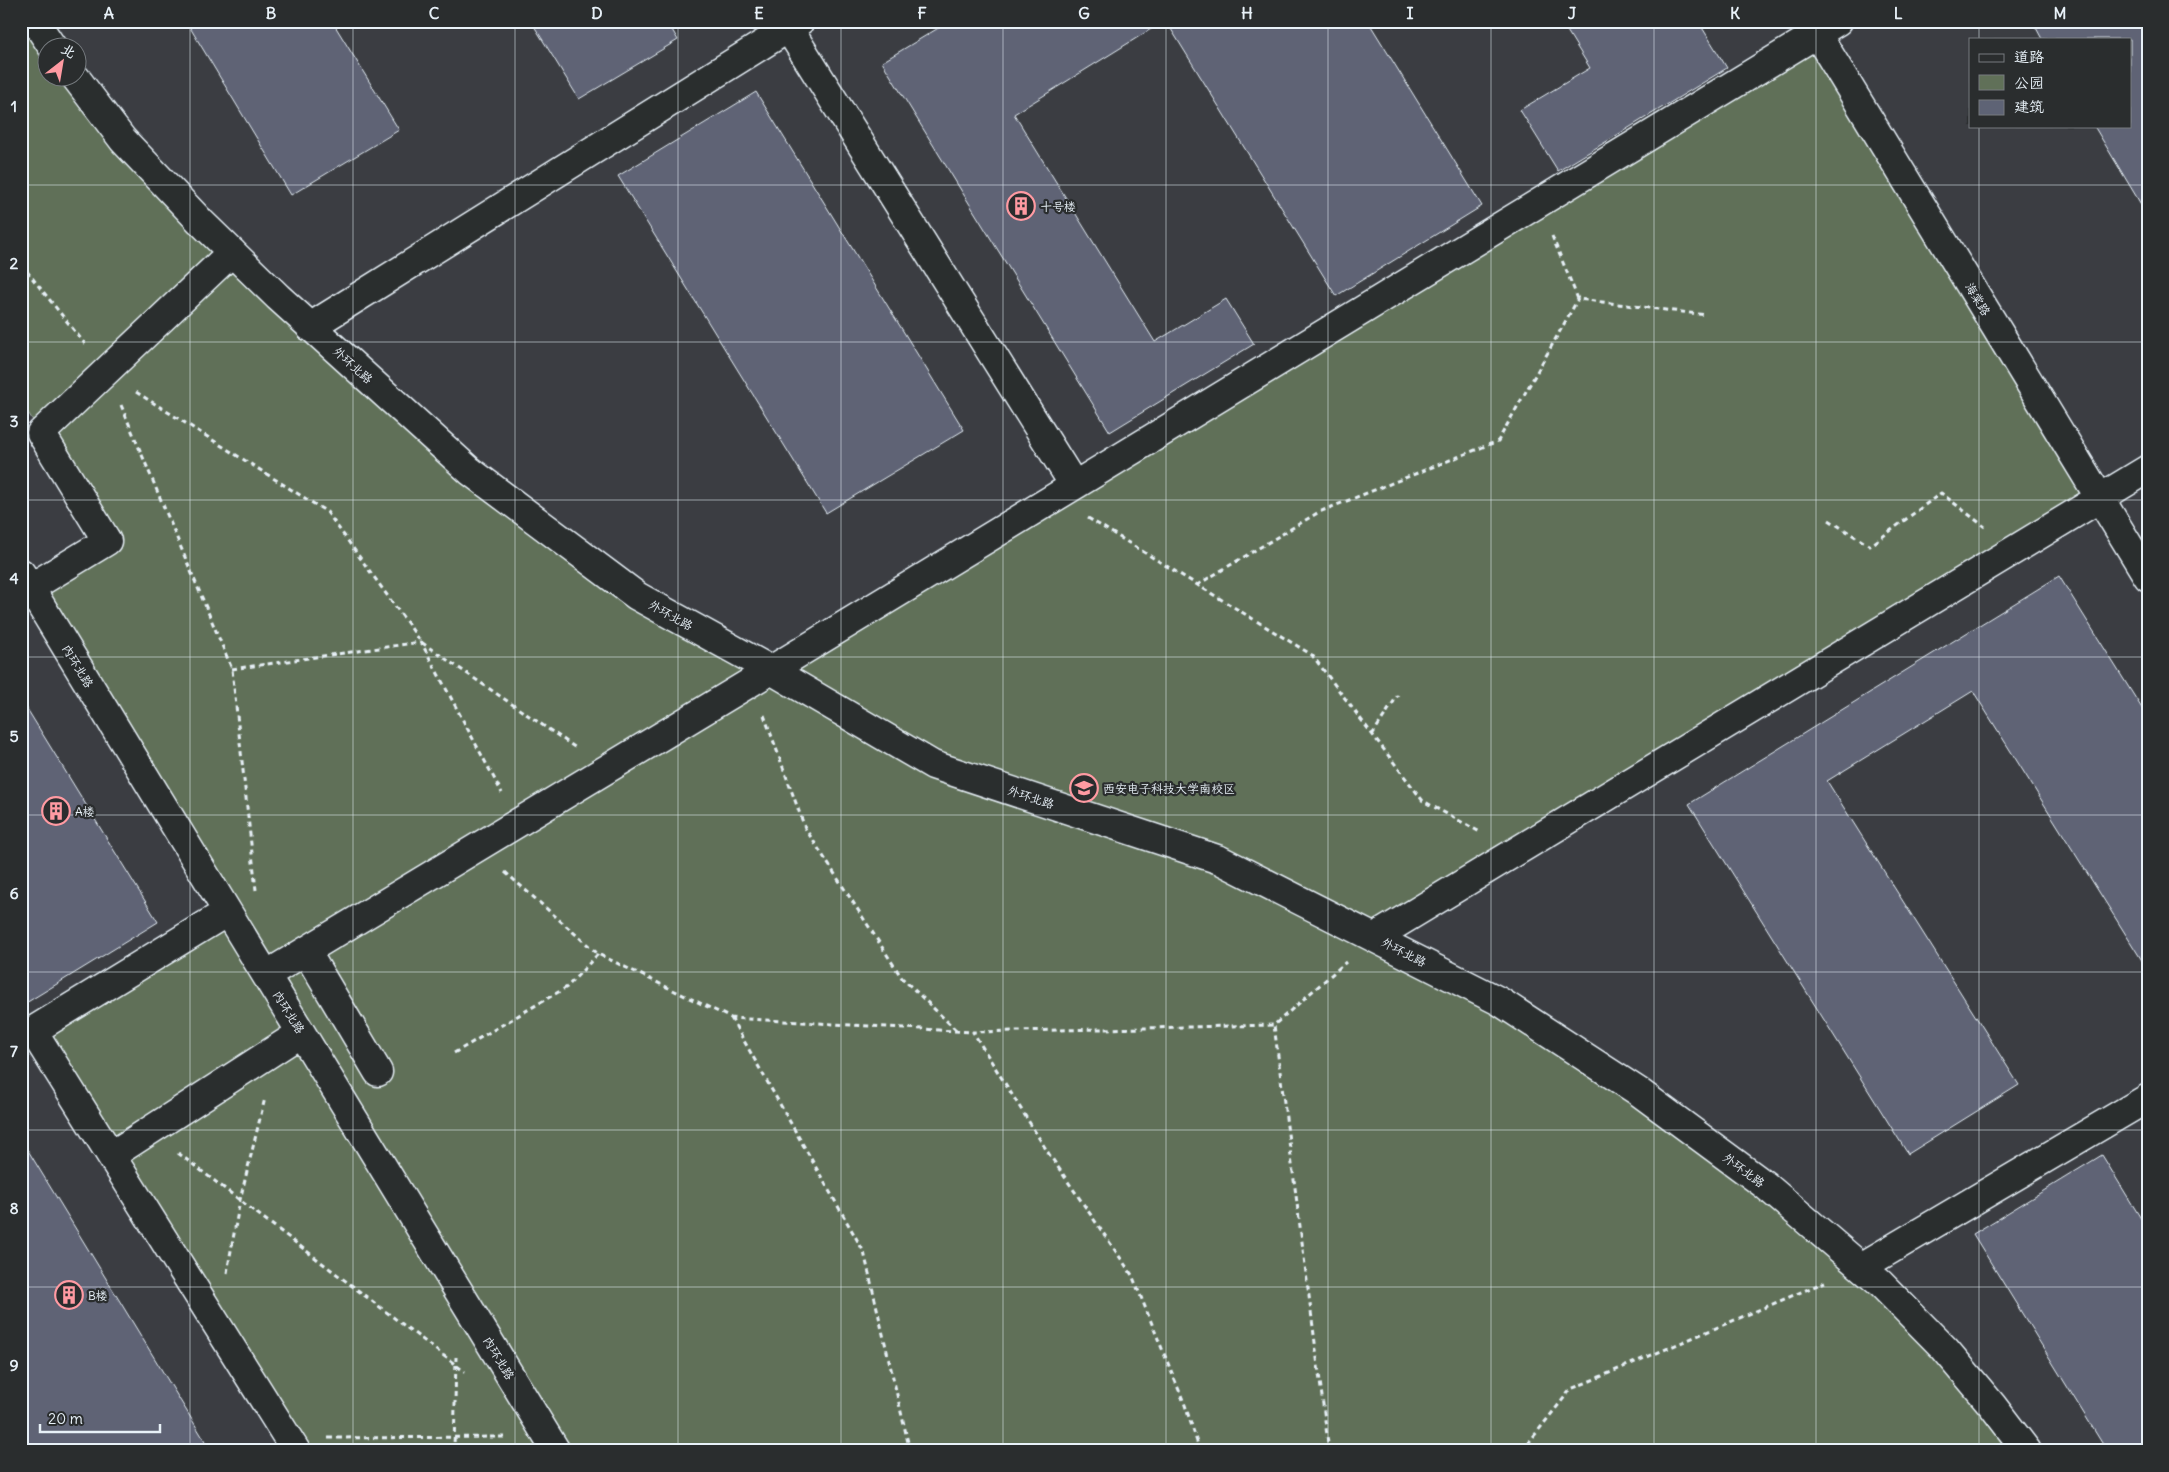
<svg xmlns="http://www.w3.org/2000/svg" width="2169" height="1472" viewBox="0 0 2169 1472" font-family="Delius,'LXGW WenKai TC',sans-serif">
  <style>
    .built { fill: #3a3d43; fill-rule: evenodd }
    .green { fill: #607058; stroke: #a4b0a8 }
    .building { fill: #5e6375; stroke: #e8f1f8 }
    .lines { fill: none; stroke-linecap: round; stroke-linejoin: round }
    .minor-casing { stroke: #e8f1f8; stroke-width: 31 }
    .path { stroke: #e8f1f8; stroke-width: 3; stroke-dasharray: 5 4; stroke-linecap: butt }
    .minor { stroke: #2a2d2e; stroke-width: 28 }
    .grid { fill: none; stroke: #e8f1f8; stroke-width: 1; stroke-opacity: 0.55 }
    .labels { text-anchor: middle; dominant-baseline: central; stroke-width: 4.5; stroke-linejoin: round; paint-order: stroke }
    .poi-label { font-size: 12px; fill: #e8f1f8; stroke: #2a2d2e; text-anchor: start }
    .street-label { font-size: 12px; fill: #e8f1f8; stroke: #2a2d2e }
    .neatline { fill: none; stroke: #e8f1f8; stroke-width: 2 }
    .grid-label { font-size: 16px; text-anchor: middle; font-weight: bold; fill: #e8f1f8 }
  </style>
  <rect width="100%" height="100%" fill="#2a2d2e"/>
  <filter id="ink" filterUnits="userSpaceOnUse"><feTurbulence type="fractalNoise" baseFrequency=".02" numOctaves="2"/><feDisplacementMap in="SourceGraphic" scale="10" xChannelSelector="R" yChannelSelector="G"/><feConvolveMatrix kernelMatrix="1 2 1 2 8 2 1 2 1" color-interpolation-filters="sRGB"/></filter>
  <g filter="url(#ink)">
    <path class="built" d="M21,21H2148V1451H21ZM1970,39H2130V126H1970ZM48,48H78V78H48Z"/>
    <path class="green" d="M21,21H35L48,48V78H76L123,140L470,471L771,670L1817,34L2100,498L1375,937L1765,1185L2027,1451H296L33,1031L227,912L30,588L107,541L21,401Z"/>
    <path class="building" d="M186,21H332L399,130L291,195Z
      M531,21H667L678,40L579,99Z
      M950,21H1164L1014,114L1155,342L1226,299L1254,344L1110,432L882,62Z
      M1166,21H1368L1482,206L1336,296Z
      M1561,21H1698L1727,68L1558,171L1520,110L1590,68Z
      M2039,21H2148V216L2094,126H2130V39H2042L2034,24Z
      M756,92L964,430L826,513L618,176Z
      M2059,576L2148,718V970L1973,691L1827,781L2019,1085L1908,1154L1689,804Z
      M21,699L158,922L21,1006Z
      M21,1139L211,1451H21Z
      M2102,1155L2148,1230V1451H2107L1973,1234Z"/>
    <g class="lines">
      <defs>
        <path id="minor" d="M35,21L53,48
          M784,21L1074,485
          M1809,21L2148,577
          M76,78L123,140L200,221L278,297L470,471L637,596L771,670L933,765L1220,860L1499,1001L1639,1092L1765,1185L1881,1284L1945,1349L1992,1405L2027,1451
          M310,327L800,21
          M21,573L556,1451
          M30,588L107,541L41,433L232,252
          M1375,937L2148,469
          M306,951L378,1072
          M266,975L771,670L1838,21
          M33,1031L296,1451
          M21,1038L227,912
          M112,1155L301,1033
          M1861,1267L2148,1098"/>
      </defs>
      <use href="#minor" class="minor-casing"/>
      <path class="path" d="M1552,236L1578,299L1706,315
        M21,264L85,344
        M136,392L327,512L421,642L576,748
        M121,405L232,669L256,890
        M1088,518L1312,655L1423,801L1480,832
        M1829,520L1870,546L1941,493L1985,527
        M1197,585L1319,512L1498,441L1578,299
        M232,669L421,642L502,793
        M764,715L805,828L902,978L956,1030
        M1372,735L1398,695
        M505,872L598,954L731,1018L973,1032
        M731,1018L864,1252L910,1451
        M454,1053L567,987L598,954
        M178,1153L465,1372
        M227,1273L240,1200L265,1098
        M328,1438L507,1437
        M454,1451L456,1357
        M1200,1451L1185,1405L1132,1275L1049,1154L973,1032L1274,1025
        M1329,1451L1274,1025L1346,962
        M1522,1451L1571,1389L1825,1282"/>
      <use href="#minor" class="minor"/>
    </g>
  </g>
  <path class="grid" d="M190,21V1451M353,21V1451M515,21V1451M678,21V1451M841,21V1451M1003,21V1451M1166,21V1451M1328,21V1451M1491,21V1451M1654,21V1451M1816,21V1451M1979,21V39M1979,126V1451M21,185H2148M21,342H2148M21,500H2148M21,657H2148M21,815H2148M21,972H2148M21,1130H2148M21,1287H2148"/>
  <defs>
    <symbol id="building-ring" viewBox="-11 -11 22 22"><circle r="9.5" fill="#2a2d2e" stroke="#ff9aa2" stroke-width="1.5"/><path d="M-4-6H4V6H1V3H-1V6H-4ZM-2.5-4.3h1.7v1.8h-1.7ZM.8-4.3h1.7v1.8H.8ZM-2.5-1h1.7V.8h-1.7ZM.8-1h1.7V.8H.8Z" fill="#ff9aa2"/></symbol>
    <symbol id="university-ring" viewBox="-11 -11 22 22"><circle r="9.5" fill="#2a2d2e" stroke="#ff9aa2" stroke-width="1.5"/><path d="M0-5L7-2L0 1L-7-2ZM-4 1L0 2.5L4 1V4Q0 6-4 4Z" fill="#ff9aa2"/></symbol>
  </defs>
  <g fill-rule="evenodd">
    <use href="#building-ring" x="1005" y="190" width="32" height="32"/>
    <use href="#university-ring" x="1068" y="772" width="32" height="32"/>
    <use href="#building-ring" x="40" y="795" width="32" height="32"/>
    <use href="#building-ring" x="53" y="1279" width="32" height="32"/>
  </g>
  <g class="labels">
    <g class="poi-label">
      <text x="1040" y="206">十号楼</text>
      <text x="1103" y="788">西安电子科技大学南校区</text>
      <text x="75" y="811">A楼</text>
      <text x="88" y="1295">B楼</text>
    </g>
    <g class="street-label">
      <text transform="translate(1978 299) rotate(59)">海棠路</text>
      <text transform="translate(353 365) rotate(42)">外环北路</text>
      <text transform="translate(671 615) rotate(29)">外环北路</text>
      <text transform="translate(78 666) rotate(59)">内环北路</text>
      <text transform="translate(1031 797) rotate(18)">外环北路</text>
      <text transform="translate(1404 952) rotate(27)">外环北路</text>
      <text transform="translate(289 1012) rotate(58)">内环北路</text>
      <text transform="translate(1744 1170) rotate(37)">外环北路</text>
      <text transform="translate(499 1358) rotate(59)">内环北路</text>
    </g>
  </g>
  <rect width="2169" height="1472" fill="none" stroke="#2a2d2e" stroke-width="55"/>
  <rect x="1969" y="38" width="162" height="90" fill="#2a2d2e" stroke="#767b7f"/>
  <rect x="1979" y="54" width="25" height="8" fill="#2a2d2e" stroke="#767b7f"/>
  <text x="2014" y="62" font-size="15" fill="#e8f1f8">道路</text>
  <rect x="1979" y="75" width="25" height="15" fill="#607058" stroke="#767b7f"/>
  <text x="2014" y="88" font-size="15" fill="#e8f1f8">公园</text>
  <rect x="1979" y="100" width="25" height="15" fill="#5e6375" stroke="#767b7f"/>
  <text x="2014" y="112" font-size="15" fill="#e8f1f8">建筑</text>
  <g transform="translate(62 62) rotate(31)"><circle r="24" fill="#2a2d2e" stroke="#767b7f"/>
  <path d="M0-4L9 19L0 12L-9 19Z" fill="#ff9aa2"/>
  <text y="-8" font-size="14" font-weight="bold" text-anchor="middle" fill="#e8f1f8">北</text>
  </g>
  <path d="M40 1424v8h120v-8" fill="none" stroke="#e8f1f8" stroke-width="2.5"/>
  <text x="48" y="1424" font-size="15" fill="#e8f1f8" stroke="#2a2d2e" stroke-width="4" paint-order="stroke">20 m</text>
  <rect x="28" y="28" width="2114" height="1416" class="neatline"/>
  <g class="grid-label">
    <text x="109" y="19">A</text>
    <text x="271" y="19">B</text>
    <text x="434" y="19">C</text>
    <text x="597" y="19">D</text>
    <text x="759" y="19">E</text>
    <text x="922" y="19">F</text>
    <text x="1084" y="19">G</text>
    <text x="1247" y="19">H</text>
    <text x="1410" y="19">I</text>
    <text x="1572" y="19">J</text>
    <text x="1735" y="19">K</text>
    <text x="1898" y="19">L</text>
    <text x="2060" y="19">M</text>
    <text x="14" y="112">1</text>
    <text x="14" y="269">2</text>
    <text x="14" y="427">3</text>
    <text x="14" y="584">4</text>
    <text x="14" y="742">5</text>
    <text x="14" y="899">6</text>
    <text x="14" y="1057">7</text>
    <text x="14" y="1214">8</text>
    <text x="14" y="1371">9</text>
  </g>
</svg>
